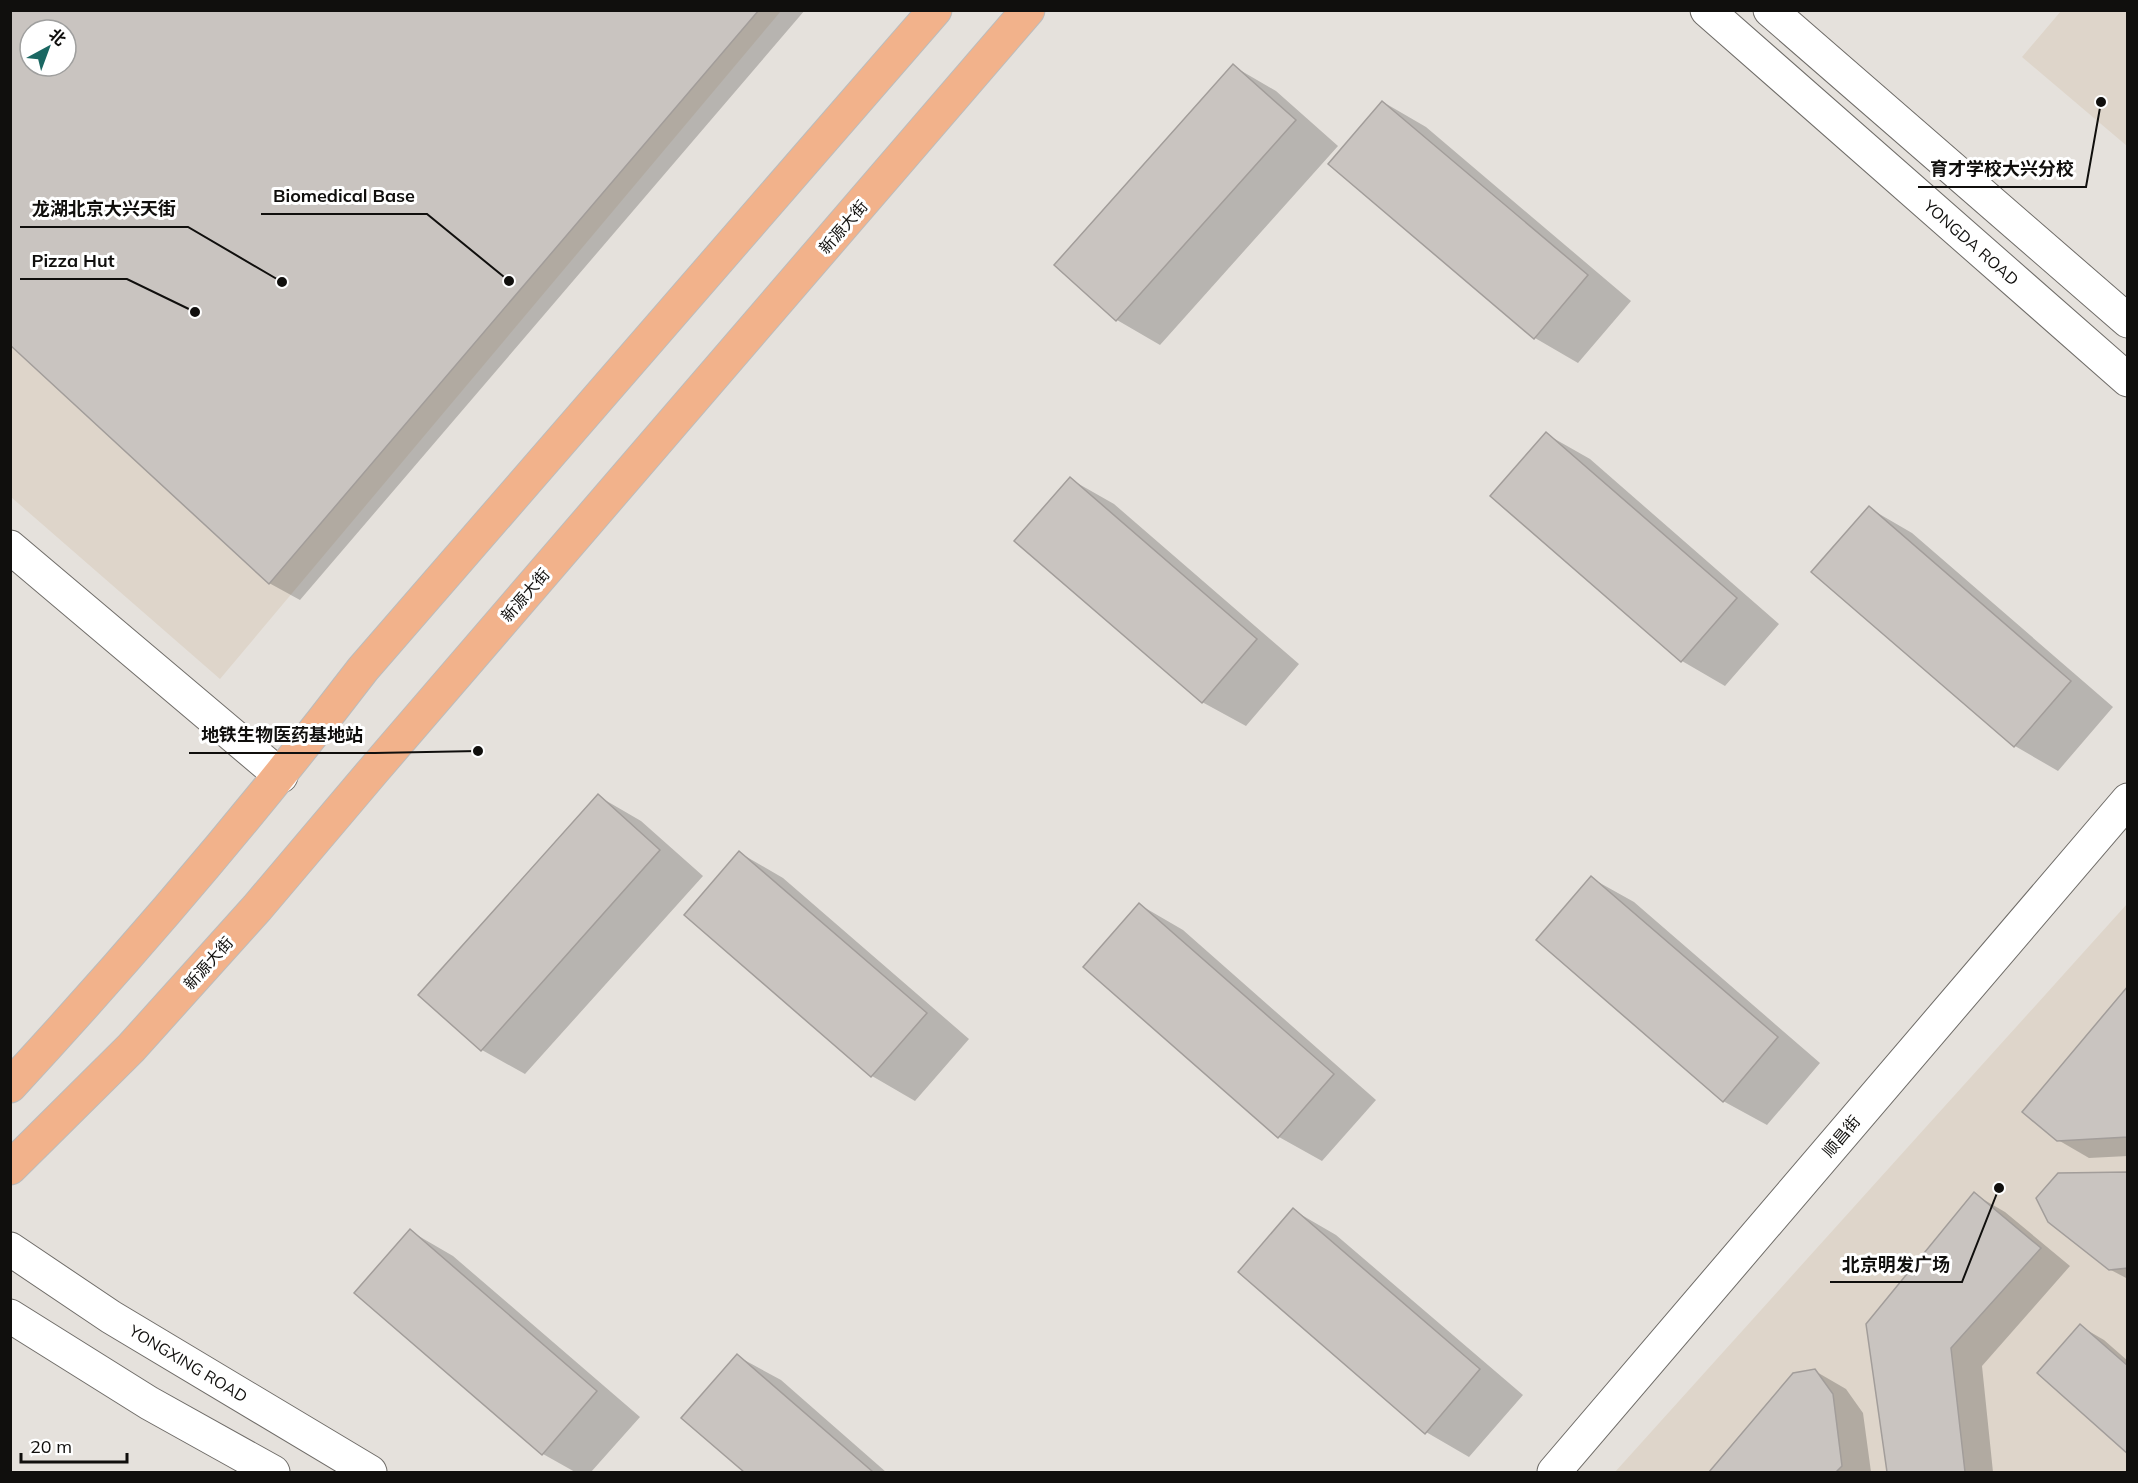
<svg xmlns="http://www.w3.org/2000/svg" width="2138" height="1483" viewBox="0 0 2138 1483" font-family="Mulish,'Noto Sans SC',sans-serif">
  <style>
    .built { fill: #ded5ca; fill-rule: evenodd }
    .shadow { fill: #0003; fill-rule: evenodd }
    .building { fill: #c9c4c0; stroke: #a29d9a; stroke-width: 1.5; fill-rule: evenodd }
    .lines { fill: none; stroke-linecap: round; stroke-linejoin: round }
    .street-casing { stroke: #6f6c68; stroke-width: 35 }
    .secondary-casing { stroke: #6f6c68; stroke-width: 35 }
    .primary-casing { stroke: #bcbcbb; stroke-width: 35 }
    .street { stroke: #fff; stroke-width: 33 }
    .secondary { stroke: #fff; stroke-width: 33 }
    .primary { stroke: #f2b28b; stroke-width: 33 }
    .labels { text-anchor: middle; dominant-baseline: central; stroke-width: 6; stroke-linejoin: round; paint-order: stroke }
    .street-label { font-size: 16px; fill: #100f0d; stroke: #fff }
    .leader { fill: none; stroke: #100f0d; stroke-width: 2 }
    .callout-dot { fill: #100f0d; stroke: #fff; stroke-width: 2 }
    .callout-label { font-size: 18px; text-anchor: middle; font-weight: bold; fill: #100f0d; stroke: #fff; stroke-width: 6; stroke-linejoin: round; paint-order: stroke }
  </style>
  <rect width="100%" height="100%" fill="#e5e1dc"/>
  <path class="built" d="M11,11H781L220,679L11,497ZM30,30H66V66H30Z
    M2061,11H2127V146L2022,57Z
    M2127,904V1472H1615Z"/>
  <path class="shadow" d="M10,10H805L300,600L269,583L10,343ZM30,30H66V66H30Z
    M1233,66L1276,91L1338,146L1160,345L1117,320L1056,265Z
    M1383,102L1426,127L1631,301L1578,363L1535,338Z
    M1546,434L1590,459L1779,624L1725,686L1682,661L1493,496Z
    M1070,479L1114,504L1299,664L1246,726L1202,702Z
    M1869,508L1912,533L2113,707L2058,771L2015,746Z
    M598,796L641,821L703,876L525,1074L482,1050Z
    M740,853L783,878L969,1039L915,1101L872,1076L686,915Z
    M1591,878L1634,902L1820,1063L1767,1125L1723,1101Z
    M1140,905L1183,930L1376,1100L1322,1161L1279,1137Z
    M2128,989V1156L2089,1158L2058,1140Z
    M2128,1174V1279L2109,1269Z
    M1974,1194L2005,1212L2070,1266L1982,1366L1993,1472H1889L1867,1324Z
    M1293,1210L1336,1235L1523,1395L1469,1457L1426,1432Z
    M410,1231L453,1256L640,1417L591,1472H575L543,1454Z
    M2080,1326L2104,1340L2128,1361V1452Z
    M737,1356L781,1380L886,1472H746L684,1418Z
    M1815,1371L1846,1389L1863,1413L1871,1472H1711L1794,1374Z"/>
  <path class="building" d="M10,10H759L269,584L10,345ZM30,30H66V66H30Z
    M1233,64L1296,120L1116,321L1054,265Z
    M1382,101L1588,275L1534,339L1328,164Z
    M1546,432L1737,598L1681,662L1490,496Z
    M1070,477L1257,639L1202,703L1014,541Z
    M1869,506L2071,681L2014,747L1811,572Z
    M598,794L660,850L481,1051L418,995Z
    M739,851L927,1013L871,1077L684,915Z
    M1591,876L1778,1037L1723,1102L1536,940Z
    M1139,903L1334,1074L1278,1138L1083,967Z
    M2128,986V1137L2057,1141L2022,1112Z
    M2128,1172V1268L2109,1270L2048,1222L2036,1198L2058,1173Z
    M1974,1192L2041,1248L1951,1348L1965,1472H1887L1866,1324Z
    M1293,1208L1480,1369L1425,1434L1238,1272Z
    M410,1229L597,1391L542,1455L354,1293Z
    M2080,1324L2128,1366V1454L2037,1373Z
    M737,1354L873,1472H744L681,1418Z
    M1815,1369L1833,1394L1842,1466L1836,1472H1709L1793,1373Z"/>
  <g class="lines">
    <defs>
      <path id="street" d="M10,547L281,776"/>
      <g id="secondary">
        <path id="s1" d="M1707,10L2128,380"/>
        <path d="M1770,10L2128,321"/>
        <path id="s2" d="M10,1249L111,1317L370,1472"/>
        <path d="M10,1316L149,1403L273,1472"/>
        <path d="M1554,1472L2128,800"/>
      </g>
      <path id="primary" d="M10,1086C134,952 252,814 363,669L935,10
        M10,1168L131,1048L257,908L373,771L1028,10"/>
    </defs>
    <use href="#street" class="street-casing"/>
    <use href="#secondary" class="secondary-casing"/>
    <use href="#primary" class="primary-casing"/>
    <use href="#street" class="street"/>
    <use href="#secondary" class="secondary"/>
    <use href="#primary" class="primary"/>
  </g>
  <g class="labels">
    <g class="street-label">
      <text transform="translate(843 227) rotate(-49)">新源大街</text>
      <text stroke="none"><textPath href="#s1" startOffset="352">YONGDA ROAD</textPath></text>
      <text transform="translate(525 595) rotate(-49)">新源大街</text>
      <text transform="translate(208 963) rotate(-48)">新源大街</text>
      <text transform="translate(1841 1136) rotate(-50)">顺昌街</text>
      <text stroke="none"><textPath href="#s2" startOffset="212">YONGXING ROAD</textPath></text>
    </g>
  </g>
  <path class="leader" d="M2101 102L2086 187H1918M509 281L427 214H261M282 282L188 227H20M195 312L127 279H20M478 751L375 753H189M1999 1188L1962 1282H1830"/>
  <g class="callout-dot">
    <circle cx="2101" cy="102" r="6"/>
    <circle cx="509" cy="281" r="6"/>
    <circle cx="282" cy="282" r="6"/>
    <circle cx="195" cy="312" r="6"/>
    <circle cx="478" cy="751" r="6"/>
    <circle cx="1999" cy="1188" r="6"/>
  </g>
  <g class="callout-label">
    <text x="2002" y="175">育才学校大兴分校</text>
    <text x="344" y="202">Biomedical Base</text>
    <text x="104" y="215">龙湖北京大兴天街</text>
    <text x="73" y="267">Pizza Hut</text>
    <text x="282" y="741">地铁生物医药基地站</text>
    <text x="1896" y="1271">北京明发广场</text>
  </g>
  <rect width="2138" height="1483" fill="none" stroke="#100f0d" stroke-width="24"/>
  <g transform="translate(48 48) rotate(41)"><circle r="28" fill="#ffffff" stroke="#9f9f9e" stroke-width="1.5"/>
  <path d="M0-4.5L10 22L0 15L-10 22Z" fill="#1a6762"/>
  <text y="-9" font-size="16" font-weight="bold" text-anchor="middle" fill="#100f0d">北</text>
  </g>
  <path d="M21 1453v9h106v-9" fill="none" stroke="#100f0d" stroke-width="3"/>
  <text x="30" y="1453" font-size="18" fill="#100f0d" stroke="#ffffff" stroke-width="4.5" paint-order="stroke">20 m</text>
</svg>
